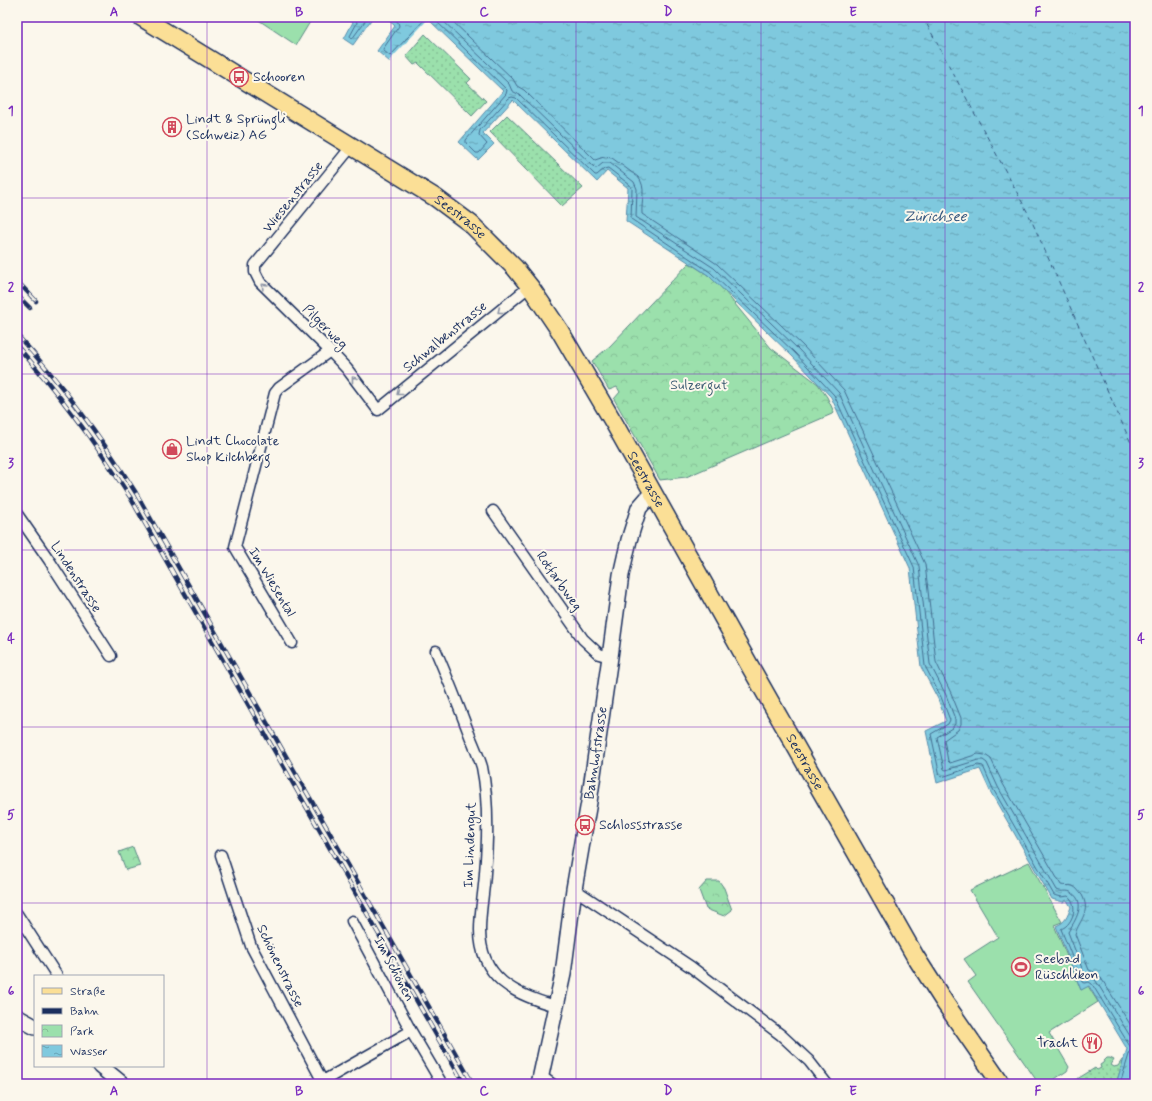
<svg xmlns="http://www.w3.org/2000/svg" width="1152" height="1101" viewBox="0 0 1152 1101" font-family="Mynerve,sans-serif">
  <style>
    .grass { fill: url(#grass-dots); stroke: #5b8885 }
    .park { fill: url(#park-crowns); stroke: #5b8885 }
    .garden { fill: #9be0ac; stroke: #5b8885 }
    .water { fill: url(#water-ripples); stroke: #578bab }
    .pier { fill: #fbf7ec }
    .lines { fill: none; stroke-linecap: round; stroke-linejoin: round }
    .shore { stroke: #436d91; stroke-width: 1 }
    .ferry { stroke: #34567e; stroke-width: 1; stroke-dasharray: 5 4; stroke-linecap: butt }
    .street-casing { stroke: #1b2f5e; stroke-width: 13 }
    .secondary-casing { stroke: #1b2f5e; stroke-width: 18 }
    .primary-casing { stroke: #1b2f5e; stroke-width: 20 }
    .street { stroke: #fbf7ec; stroke-width: 10 }
    .secondary { stroke: #fbf7ec; stroke-width: 15 }
    .primary { stroke: #fbdf96; stroke-width: 17 }
    .rail-casing { stroke: #1b2f5e; stroke-width: 4.5 }
    .rail { stroke: #fbf7ec; stroke-width: 3; stroke-dasharray: 9; stroke-linecap: butt }
    .oneway { stroke: #8b93a5 }
    .grid { fill: none; stroke: #7b2cbf; stroke-width: 1; stroke-opacity: 0.55 }
    .labels { text-anchor: middle; dominant-baseline: central; stroke-width: 4; stroke-linejoin: round; paint-order: stroke }
    .poi-label { font-size: 14px; fill: #1b2f5e; stroke: #fbf7ec; text-anchor: start }
    .street-label { font-size: 14px; fill: #1b2f5e; stroke: #fbf7ec }
    .park-label { font-size: 14px; fill: #3b5b72; stroke: #fbf7ec }
    .water-label { font-size: 15px; font-style: italic; fill: #34567e; stroke: #fbf7ec }
    .neatline { fill: none; stroke: #7b2cbf; stroke-width: 1.5 }
    .grid-label { font-size: 13px; text-anchor: middle; font-weight: bold; fill: #7b2cbf }
  </style>
  <defs>
    <pattern id="grass-dots" width="8" height="8" patternUnits="userSpaceOnUse"><rect width="8" height="8" fill="#9be0ac"/><path d="M2 2h.1M6 6h.1" fill="none" stroke="#85c096" stroke-width="1.8" stroke-linecap="round"/></pattern>
    <pattern id="park-crowns" width="20" height="18" patternUnits="userSpaceOnUse"><rect width="20" height="18" fill="#9be0ac"/><path d="M2 6a3 3 0 1 1 6 0M12 15a3 3 0 1 1 6 0" fill="none" stroke="#85c096"/></pattern>
    <pattern id="water-ripples" width="26" height="14" patternUnits="userSpaceOnUse"><rect width="26" height="14" fill="#7fc9de"/><path d="M2 4q2-2 4 0t4 0M15 11q2-2 4 0t4 0" fill="none" stroke="#67a4b7"/></pattern>
  </defs>
  <rect width="100%" height="100%" fill="#fbf7ec"/>
  <filter id="ink" filterUnits="userSpaceOnUse"><feTurbulence type="fractalNoise" baseFrequency=".025" numOctaves="2"/><feDisplacementMap in="SourceGraphic" scale="8" xChannelSelector="R" yChannelSelector="G"/><feConvolveMatrix kernelMatrix="1 2 1 2 8 2 1 2 1" color-interpolation-filters="sRGB"/></filter>
  <g filter="url(#ink)">
    <path class="grass" d="M425,34L471,79L467,83L486,101L472,116L418,63L414,65L406,56Z
      M507,115L583,188L562,206L490,132Z
      M1107,1058H1110L1114,1060L1111,1065L1114,1067L1118,1066L1122,1060L1123,1061L1116,1084H1069L1095,1068L1097,1070L1101,1068L1100,1065L1103,1063L1104,1061Z"/>
    <path class="park" d="M689,263L708,275L721,287L771,348L818,384L827,397L834,412L832,414L686,477L660,480L614,399L620,392L617,387L609,390L592,361L610,346Z
      M133,847L140,866L126,870L119,852Z
      M707,881H719L724,888L732,910L724,916L706,909L699,890Z"/>
    <path class="garden" d="M254,17H313L296,45Z
      M1029,862L1062,922L1054,925L1081,990L1088,986L1098,1002L1049,1033L1069,1067L1067,1071L1047,1084H1039L968,982L976,976L964,959L998,937L970,890Z"/>
    <path class="water" d="M345,17H373L353,45L344,39L353,22Z
      M385,17H1135V1084H1116L1127,1049L1089,986L1081,990L1056,926C1066,922 1067,917 1071,907L1067,900L1063,902L1052,899L990,791L980,769L937,783L926,731L946,721L938,699L921,667L910,568L831,397L792,356L708,275L626,221L628,188L607,171L597,182L513,100L483,133L494,144L478,160L459,142L503,91L429,20L390,62L377,51L395,26Z"/>
    <path class="pier" d="M430,17H435L392,63L389,61Z"/>
    <g class="lines">
      <path class="shore" d="M353,17L356,19L357,23L350,36L352,39L368,17
        M391,17L398,22L399,26L383,49L384,51L390,56L427,17
        M432,17L507,90L506,94L466,140V143L476,153H479L487,144L479,135L480,130L509,98L512,97L516,98L595,175H597L604,169L608,168L630,185L632,189L631,219L710,272L795,353L834,395L914,567L925,666L941,697L950,720L948,724L931,734L940,776L942,777L978,765L983,766L993,789L1054,895L1062,897L1068,896C1077,903 1075,918 1066,926C1065,927 1063,928 1061,929L1082,982L1084,983L1089,982L1092,984L1131,1048L1120,1084
        M439,17L509,84L512,91L520,95L595,168H597L603,163H610L634,182L637,189L636,217L714,268L799,350L839,393L919,566L930,664L946,695L955,719V724L952,728L937,737L944,769L946,770L978,760H983L987,763L998,787L1057,890C1062,893 1067,889 1072,893C1087,903 1075,921 1068,932L1085,976L1093,978L1096,981L1135,1044
        M448,17L513,79L517,86L524,90L595,160L604,157L612,158L638,177C647,187 641,201 642,214L717,264L803,346L844,390L925,564L936,662L951,693L961,718V724L958,730L944,740L948,761L950,763L978,754L985,755L991,759L1003,784L1061,885C1064,886 1069,885 1073,886C1077,888 1079,892 1082,895C1091,912 1080,919 1075,934L1089,970L1097,973L1101,978L1135,1032"/>
      <path class="ferry" d="M923,17L1029,215L1135,452"/>
      <defs>
        <path id="street" d="M351,147L255,265V272L260,282L330,351L347,369L378,410L530,286
          M493,511L583,639L599,654L610,657
          M17,514L49,560L111,656
          M292,643L235,547L275,393L279,388L330,351
          M436,651C448,679 459,707 470,736C474,746 479,757 482,767C489,801 488,838 485,873C484,892 480,911 480,930C480,978 515,995 556,1006
          M221,855L251,946L324,1084
          M574,889L691,967L781,1035L809,1061L827,1084
          M17,914L57,976
          M352,921L411,1031L442,1084
          M541,1076L552,1084
          M323,1081L411,1031"/>
        <g id="secondary">
          <path d="M17,1017L35,1027"/>
          <path d="M100,1066L122,1084"/>
          <path id="s1" d="M539,1084L563,974L574,889L589,802L610,657L621,575L629,540L639,508L652,493"/>
        </g>
        <g id="primary">
          <path id="s2" d="M141,17L436,198L471,224L515,268L531,288L560,331L614,423L751,668L915,956L945,1003L1001,1084"/>
        </g>
      </defs>
      <use href="#street" class="street-casing"/>
      <use href="#secondary" class="secondary-casing"/>
      <use href="#primary" class="primary-casing"/>
      <use href="#street" class="street"/>
      <use href="#secondary" class="secondary"/>
      <use href="#primary" class="primary"/>
      <defs>
        <path id="rail" d="M17,281L36,301
          M17,295L30,308
          M17,335C62,384 101,437 136,493L473,1084
          M17,346C59,393 96,444 130,497L464,1084"/>
      </defs>
      <use href="#rail" class="rail-casing"/>
      <use href="#rail" class="rail"/>
    </g>
    <defs><path id="oneway-chevron" d="M-2-3.5L2.5 0L-2 3.5" fill="none" stroke-width="1.6" stroke-linecap="round" stroke-linejoin="round"/></defs>
    <g class="oneway">
      <use href="#oneway-chevron" transform="translate(264 286) rotate(-134)"/>
      <use href="#oneway-chevron" transform="translate(500 311) rotate(141)"/>
      <use href="#oneway-chevron" transform="translate(354 379) rotate(-128)"/>
      <use href="#oneway-chevron" transform="translate(399 393) rotate(141)"/>
    </g>
  </g>
  <path class="grid" d="M207,17V1084M391,17V1084M576,17V1084M761,17V1084M945,17V1084M17,198H1135M17,374H1135M17,550H1135M17,727H1135M17,903H1135"/>
  <defs>
    <symbol id="bus-ring" viewBox="-11 -11 22 22"><circle r="9.5" fill="#fbf7ec" stroke="#d1495b" stroke-width="1.5"/><path d="M-5-6H5V4H4V6H2V4H-2V6H-4V4H-5ZM-3.5-4V0h7V-4ZM-3.5 1.2v1.5H-2V1.2ZM2 1.2v1.5H3.5V1.2Z" fill="#d1495b"/></symbol>
    <symbol id="building-ring" viewBox="-11 -11 22 22"><circle r="9.5" fill="#fbf7ec" stroke="#d1495b" stroke-width="1.5"/><path d="M-4-6H4V6H1V3H-1V6H-4ZM-2.5-4.3h1.7v1.8h-1.7ZM.8-4.3h1.7v1.8H.8ZM-2.5-1h1.7V.8h-1.7ZM.8-1h1.7V.8H.8Z" fill="#d1495b"/></symbol>
    <symbol id="shop-ring" viewBox="-11 -11 22 22"><circle r="9.5" fill="#fbf7ec" stroke="#d1495b" stroke-width="1.5"/><path d="M-5-2.5h2.3a2.7 3.5 0 0 1 5.4 0H5L5.5 6h-11ZM-1.5-2.5h3a1.5 2.3 0 0 0-3 0Z" fill="#d1495b"/></symbol>
    <symbol id="stadium-ring" viewBox="-11 -11 22 22"><circle r="9.5" fill="#fbf7ec" stroke="#d1495b" stroke-width="1.5"/><path d="M0-5a6.5 5 0 1 0 0 10a6.5 5 0 1 0 0-10ZM-3.5-1.8h7v3.6h-7Z" fill="#d1495b"/></symbol>
    <symbol id="restaurant-ring" viewBox="-11 -11 22 22"><circle r="9.5" fill="#fbf7ec" stroke="#d1495b" stroke-width="1.5"/><path d="M-5-6h1v4h1v-4h1v4h1v-4h1v5L-1.5 .5V6h-2V.5L-5-1ZM5-6V6H3V1.5H1.5Q1.5-4 5-6Z" fill="#d1495b"/></symbol>
  </defs>
  <g fill-rule="evenodd">
    <use href="#bus-ring" x="228" y="66" width="22" height="22"/>
    <use href="#building-ring" x="161" y="116" width="22" height="22"/>
    <use href="#shop-ring" x="161" y="438" width="22" height="22"/>
    <use href="#bus-ring" x="574" y="814" width="22" height="22"/>
    <use href="#stadium-ring" x="1010" y="956" width="22" height="22"/>
    <use href="#restaurant-ring" x="1081" y="1032" width="22" height="22"/>
  </g>
  <g class="labels">
    <g class="poi-label">
      <text x="253" y="77">Schooren</text>
      <text x="186" y="119">Lindt &amp; Sprüngli<tspan x="186" dy="16">(Schweiz) AG</tspan></text>
      <text x="186" y="441">Lindt Chocolate<tspan x="186" dy="16">Shop Kilchberg</tspan></text>
      <text x="599" y="825">Schlossstrasse</text>
      <text x="1035" y="959">Seebad<tspan x="1035" dy="16">Rüschlikon</tspan></text>
      <text x="1078" y="1043" text-anchor="end">Tracht</text>
    </g>
    <g class="street-label">
      <text transform="translate(293 197) rotate(-51)">Wiesenstrasse</text>
      <text stroke="none"><textPath href="#s2" startOffset="377">Seestrasse</textPath></text>
      <text transform="translate(325 327) rotate(45)">Pilgerweg</text>
      <text transform="translate(445 337) rotate(-39)">Schwalbenstrasse</text>
      <text stroke="none"><textPath href="#s2" startOffset="701">Seestrasse</textPath></text>
      <text transform="translate(76 577) rotate(57)">Lindenstrasse</text>
      <text transform="translate(559 581) rotate(55)">Rotfarbweg</text>
      <text transform="translate(272 582) rotate(59)">Im Wiesental</text>
      <text stroke="none"><textPath href="#s1" startOffset="336">Bahnhofstrasse</textPath></text>
      <text stroke="none"><textPath href="#s2" startOffset="1025">Seestrasse</textPath></text>
      <text transform="translate(470 845) rotate(-88)">Im Lindengut</text>
      <text transform="translate(280 966) rotate(64)">Schönenstrasse</text>
      <text transform="translate(394 969) rotate(62)">Im Schönen</text>
    </g>
    <g class="park-label">
      <text x="699" y="385">Sulzergut</text>
    </g>
    <g class="water-label">
      <text x="935" y="217">Zürichsee</text>
    </g>
  </g>
  <rect width="1152" height="1101" fill="none" stroke="#fbf7ec" stroke-width="44"/>
  <rect x="34" y="975" width="130" height="92" fill="#fbf7ec" stroke="#a1a7b3"/>
  <rect x="42" y="988" width="20" height="6" fill="#fbdf96" stroke="#a1a7b3"/>
  <text x="70" y="995" font-size="12" fill="#1b2f5e">Straße</text>
  <rect x="42" y="1008" width="20" height="6" fill="#1b2f5e" stroke="#a1a7b3"/>
  <text x="70" y="1015" font-size="12" fill="#1b2f5e">Bahn</text>
  <rect x="42" y="1025" width="20" height="12" fill="url(#park-crowns)" stroke="#a1a7b3"/>
  <text x="70" y="1035" font-size="12" fill="#1b2f5e">Park</text>
  <rect x="42" y="1045" width="20" height="12" fill="url(#water-ripples)" stroke="#a1a7b3"/>
  <text x="70" y="1055" font-size="12" fill="#1b2f5e">Wasser</text>
  <rect x="22" y="22" width="1108" height="1057" class="neatline"/>
  <g class="grid-label">
    <text x="114" y="16">A</text>
    <text x="299" y="16">B</text>
    <text x="484" y="16">C</text>
    <text x="668" y="16">D</text>
    <text x="853" y="16">E</text>
    <text x="1038" y="16">F</text>
    <text x="11" y="115">1</text>
    <text x="1141" y="115">1</text>
    <text x="11" y="291">2</text>
    <text x="1141" y="291">2</text>
    <text x="11" y="467">3</text>
    <text x="1141" y="467">3</text>
    <text x="11" y="643">4</text>
    <text x="1141" y="643">4</text>
    <text x="11" y="819">5</text>
    <text x="1141" y="819">5</text>
    <text x="11" y="995">6</text>
    <text x="1141" y="995">6</text>
    <text x="114" y="1095">A</text>
    <text x="299" y="1095">B</text>
    <text x="484" y="1095">C</text>
    <text x="668" y="1095">D</text>
    <text x="853" y="1095">E</text>
    <text x="1038" y="1095">F</text>
  </g>
</svg>
